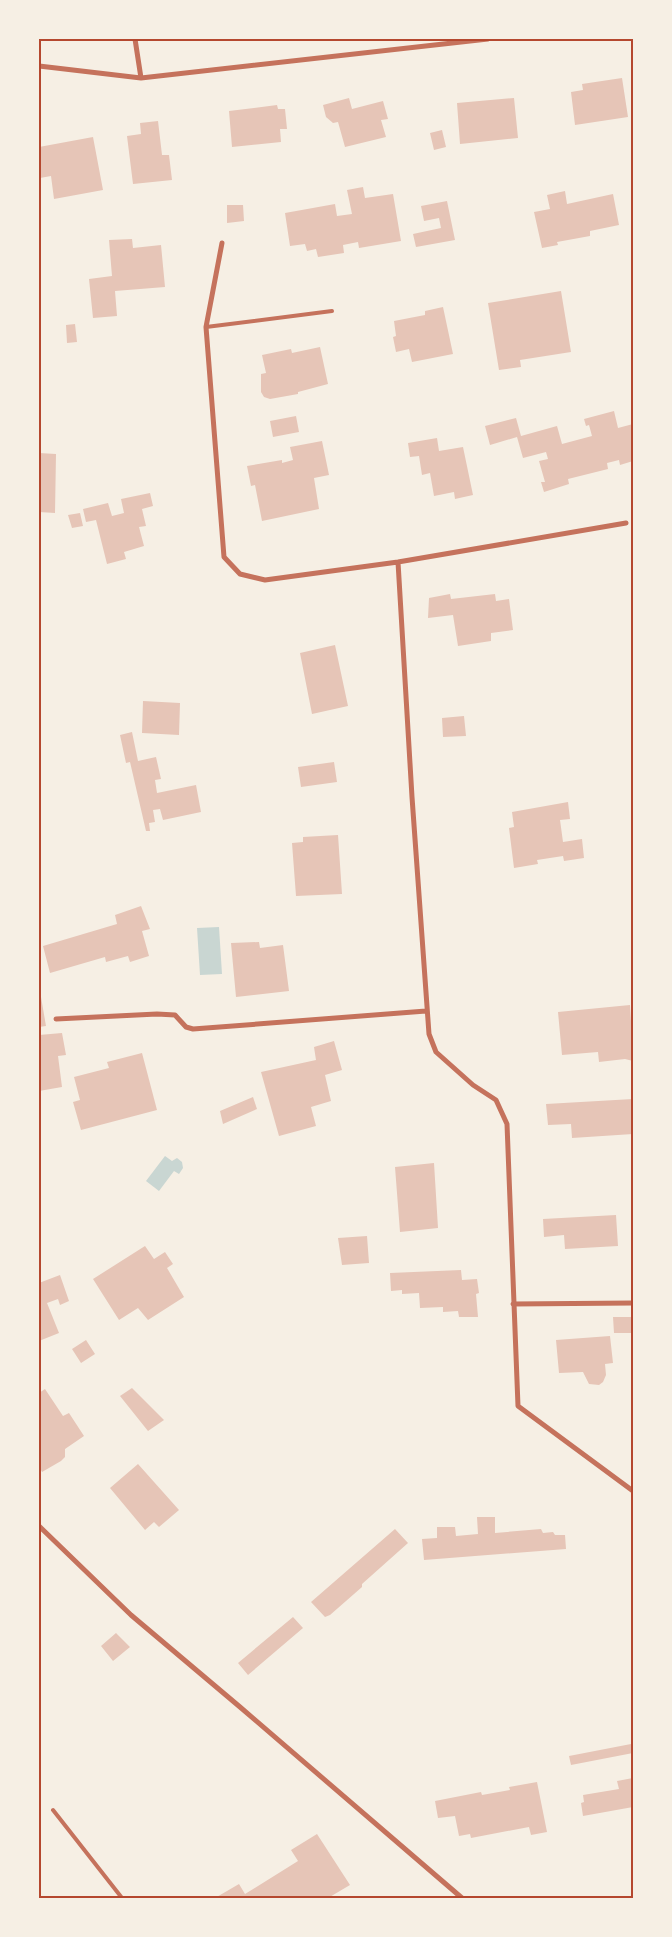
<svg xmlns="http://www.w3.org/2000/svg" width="672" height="1937" viewBox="0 0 672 1937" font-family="Arial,sans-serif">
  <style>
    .water { fill: #c9d6d2 }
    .building { fill: #e6c5b7 }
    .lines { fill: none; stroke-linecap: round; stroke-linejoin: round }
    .service { stroke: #c5725c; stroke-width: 4 }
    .minor { stroke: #c5725c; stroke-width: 5 }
    .neatline { fill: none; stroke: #b5482f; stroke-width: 2 }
  </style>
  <rect width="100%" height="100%" fill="#f6efe4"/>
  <path class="water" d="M219,927L222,974L200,975L197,928Z
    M165,1156L172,1161L177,1158L182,1162L183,1168L179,1174L174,1171L159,1191L146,1181Z"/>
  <path class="building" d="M622,78L628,117L575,125L571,92L583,90L582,84Z
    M349,98L352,109L383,101L388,119L381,120L386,137L345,147L338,122L333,123L326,117L323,105Z
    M514,98L518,138L460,144L457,103Z
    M277,105L278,109H285L287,129H280L281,142L232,147L229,111Z
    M158,121L162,155H169L172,180L133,184L127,136L141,134L140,123Z
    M442,130L446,147L434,150L430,133Z
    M93,137L103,190L54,199L51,176L40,178L39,147Z
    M363,187L365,198L393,194L401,241L359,248L358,242L343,245L344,253L318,257L316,249L307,251L305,244L290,246L285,213L335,204L337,216L352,214L347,190Z
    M565,191L567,204L613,194L619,225L590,231V236L557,242L558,245L542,248L534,212L550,209L547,195Z
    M447,201L455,240L416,247L413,234L441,228L439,218L424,221L421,206Z
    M227,205H243L244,221L227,223Z
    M132,239L133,248L161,245L165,287L115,291L117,316L93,318L89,279L112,276L109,240Z
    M561,291L571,352L520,360L521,367L499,370L488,303Z
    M443,307L453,354L412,362L409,349L396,352L393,337L396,336L394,321L425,315V311Z
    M75,324L77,342L67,343L66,325Z
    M320,347L328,384L298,392V394L270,399L264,397L261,392V374L266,373L262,355L291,349L292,353Z
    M614,411L618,428L633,424V461L620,465L619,460L607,463L608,469L568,479L569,484L544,492L541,482H545L539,461L548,459L546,452L523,458L517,437L490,445L485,426L516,418L521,436L557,426L562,444L592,436L589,425L586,426L584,419Z
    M296,416L299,432L273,437L270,421Z
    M437,438L439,451L463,447L473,495L455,499L454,492L434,496L430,473L422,475L419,456L410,457L408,443Z
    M322,441L329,475L314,478L319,509L262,521L255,485L251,486L247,466L282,460V463L293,460L290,447Z
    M39,453L56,454L55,513L39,512Z
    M150,493L153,506L142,509L146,526L139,527L144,546L124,552L126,559L107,564L96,520L86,522L83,509L108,503L112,516L124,513L121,499Z
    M80,513L83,526L72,528L68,515Z
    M450,594L451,599L495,594L496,601L509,599L513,630L491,633V641L458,646L453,615L428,618L429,598Z
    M335,645L348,706L312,714L300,653Z
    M143,701L180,703L179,735L142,733Z
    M464,716L466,736L443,737L442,718Z
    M132,732L138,761L156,757L161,779L155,780L157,793L196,785L201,812L163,820L160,809L153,810L155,822L149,823L150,831H146L130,762L126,763L120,735Z
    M334,762L337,782L301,787L298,767Z
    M568,802L570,819L560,820L563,842L582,839L584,858L564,861L563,856L537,860L538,864L514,868L509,828L514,827L512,812Z
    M338,835L342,894L296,896L292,843L303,842V837Z
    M141,906L150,929L142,931L149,956L130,962L128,956L106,962L105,957L50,973L43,946L117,924L115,915Z
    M259,942L260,948L283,945L289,991L236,997L231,943Z
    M39,997H41L46,1026L39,1027Z
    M630,1005L631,1021H633V1061L625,1059L599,1062L598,1052L562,1055L558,1012Z
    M62,1033L66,1055L58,1056L62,1087L39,1091V1035Z
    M334,1041L342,1070L325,1075L331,1101L311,1107L316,1126L279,1136L261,1072L316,1060L314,1047Z
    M142,1053L157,1110L81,1130L73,1102L80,1100L74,1077L109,1068L107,1062Z
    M253,1097L257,1109L223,1124L220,1111Z
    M633,1099V1134L572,1138L571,1124L548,1125L546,1104Z
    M434,1163L438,1228L400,1232L395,1167Z
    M616,1215L618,1246L565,1249L564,1235L544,1237L543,1219Z
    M367,1236L369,1263L342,1265L338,1238Z
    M145,1246L154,1259L165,1252L173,1264L167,1268L184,1297L148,1320L138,1308L119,1320L93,1279Z
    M461,1270L462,1280L477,1279L479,1293L476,1294L478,1317H459L458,1311L443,1312V1307L420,1308L419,1293L402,1294V1290L391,1291L390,1273Z
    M60,1275L69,1301L60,1305L58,1299L47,1303L59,1333L39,1341V1300L40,1299L39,1283Z
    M613,1317H633V1333H614Z
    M610,1336L613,1363L605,1364L606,1375L603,1382L599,1385L589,1384L583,1372L559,1373L556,1340Z
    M86,1340L95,1354L81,1363L72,1349Z
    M132,1388L164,1420L148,1431L120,1396Z
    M45,1389L63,1416L69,1413L84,1436L65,1449V1457L61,1461L42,1472L39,1466V1393Z
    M138,1464L179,1510L159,1527L154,1522L145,1530L110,1488Z
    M477,1517H495V1533L541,1529L543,1533L553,1532L555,1535H565L566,1549L424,1560L422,1539L437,1538V1527H455L456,1536L478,1534Z
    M395,1529L408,1543L362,1584V1587L330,1615L325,1617L311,1602Z
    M293,1617L303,1628L248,1675L238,1663Z
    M116,1633L130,1647L113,1661L101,1646Z
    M631,1744L633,1753L571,1765L569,1756Z
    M633,1778V1807L583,1816L581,1803L584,1802L583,1795L619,1789L617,1781Z
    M537,1782L547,1832L531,1835L529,1827L471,1838L470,1834L459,1836L455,1816L438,1818L435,1801L481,1792L482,1795L510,1790L509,1787Z
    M317,1834L350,1885L328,1898H215L239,1884L245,1894L298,1861L291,1850Z"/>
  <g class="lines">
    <path class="service" d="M206,327L332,311
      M53,1810L122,1898"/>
    <path class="minor" d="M135,39L141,78
      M39,66L141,78L488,39
      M222,243L206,327L224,557L240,574L265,580L398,562L626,523
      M398,562L412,797L429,1034L436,1052L473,1085L496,1100L507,1124L518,1406L633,1491
      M56,1019L157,1014L175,1015L186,1027L193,1029L426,1011
      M513,1304L633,1303
      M39,1526L131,1615L240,1707L462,1898"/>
  </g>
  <rect width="672" height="1937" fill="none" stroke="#f6efe4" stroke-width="80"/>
  <rect x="40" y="40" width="592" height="1857" class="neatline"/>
</svg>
